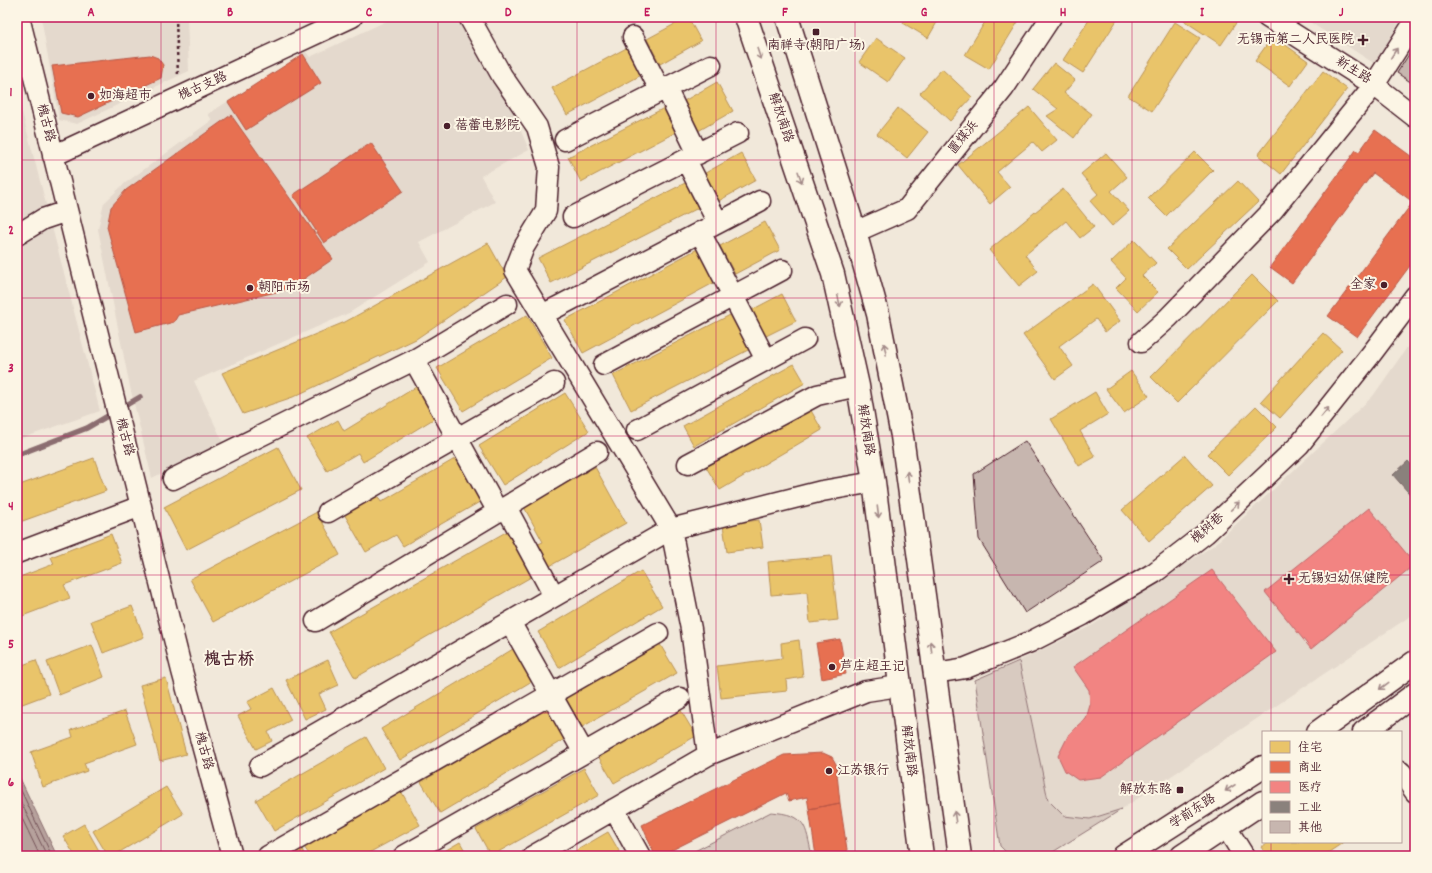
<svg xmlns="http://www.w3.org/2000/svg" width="1432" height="873" viewBox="0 0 1432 873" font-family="Dekko,'LXGW WenKai TC',sans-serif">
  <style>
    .built { fill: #e4d9cd }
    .green { fill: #d8cac0; stroke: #917476 }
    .water { fill: #b6a19c; stroke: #8b6d6f }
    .homes { fill: #e9c46a; stroke: #b99257 }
    .shops { fill: #e76f51; stroke: #b85746 }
    .health { fill: #f28482; stroke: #c06668 }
    .industry { fill: #8a817c; stroke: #776464 }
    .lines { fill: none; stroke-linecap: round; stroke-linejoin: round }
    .shore { stroke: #755358; stroke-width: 1 }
    .stream { stroke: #8b6d6f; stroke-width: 5.5 }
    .building { fill: #c7b6af; stroke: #4a1f2b }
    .minor-casing { stroke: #4a1f2b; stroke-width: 23 }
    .major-casing { stroke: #4a1f2b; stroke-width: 25 }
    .path { stroke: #4a1f2b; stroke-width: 2.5; stroke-dasharray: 3 3; stroke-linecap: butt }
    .minor { stroke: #fcf5e5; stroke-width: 20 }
    .major { stroke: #fcf5e5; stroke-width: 22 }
    .oneway { stroke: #a38a88 }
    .grid { fill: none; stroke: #c2185b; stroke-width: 1; stroke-opacity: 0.55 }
    .poi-dot { fill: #4a1f2b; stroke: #fcf5e5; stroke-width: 1.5 }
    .labels { text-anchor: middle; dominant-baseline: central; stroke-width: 4; stroke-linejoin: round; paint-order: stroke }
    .poi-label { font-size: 13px; fill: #4a1f2b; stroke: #fcf5e5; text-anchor: start }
    .street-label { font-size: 13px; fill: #4a1f2b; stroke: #fcf5e5 }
    .district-label { font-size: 17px; font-weight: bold; fill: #4a1f2b; stroke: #fcf5e5 }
    .neatline { fill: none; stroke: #c2185b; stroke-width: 1.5 }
    .grid-label { font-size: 13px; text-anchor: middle; font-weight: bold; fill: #c2185b }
  </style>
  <rect width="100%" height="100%" fill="#f1e8da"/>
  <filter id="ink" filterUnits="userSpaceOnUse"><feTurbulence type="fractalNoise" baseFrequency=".025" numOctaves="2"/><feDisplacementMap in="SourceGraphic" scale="8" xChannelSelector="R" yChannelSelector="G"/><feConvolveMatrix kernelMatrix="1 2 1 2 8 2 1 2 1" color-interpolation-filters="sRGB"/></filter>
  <g filter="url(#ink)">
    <path class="built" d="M41,17H187L189,71L77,124L59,120Z
      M395,17H458L511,108L529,150L481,176L495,202L419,242L430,262L349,313L194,381L223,442L152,478L130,387L98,229L104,203L124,184L212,120L208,114L306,52L310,57Z
      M1302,17H1402L1375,64Z
      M17,93L100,411L17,440Z
      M1415,336V613L1122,809L1090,819L1064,816L1048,800L1019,661L1093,625L1214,545L1373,396Z"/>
    <path class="green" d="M1019,661L1048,800L1064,816L1090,819L1122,809L1048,855L1010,856L1000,846L975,680Z
      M771,812C807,815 805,825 812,856H685Z"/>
    <path class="water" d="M17,772L57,856H17Z"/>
    <path class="homes" d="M688,17L701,41L660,64L647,39Z
      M906,17H940L928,38L903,23Z
      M988,17H1021L989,69L965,55Z
      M1091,17H1119L1083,73L1063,60Z
      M1185,17H1233L1238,20L1221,45L1183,20Z
      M1175,22L1200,38L1152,111L1128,96Z
      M1273,36L1308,61L1290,86L1255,61Z
      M876,38L905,58L888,82L859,62Z
      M632,45L647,72L567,115L552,88Z
      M1054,63L1075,80L1064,93L1092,114L1074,138L1047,116L1058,109L1033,89Z
      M942,69L972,97L950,121L920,93Z
      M1323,71L1347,89L1281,174L1258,155Z
      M717,82L733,111L693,134L677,105Z
      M672,104L684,128L581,182L568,157Z
      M1029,107L1057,140L1042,152L1033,142L997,172L1010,187L990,204L958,165Z
      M898,108L928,132L907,158L877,134Z
      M1195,152L1213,170L1166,216L1148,198Z
      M741,153L756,180L715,203L700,176Z
      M1106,153L1127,177L1111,191L1129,211L1112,226L1090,201L1098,194L1081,174Z
      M691,180L704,205L551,283L538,258Z
      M1238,181L1258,202L1187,269L1167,249Z
      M1063,189L1094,227L1080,238L1066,221L1025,255L1038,271L1019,286L989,250Z
      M765,222L780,250L735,274L720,246Z
      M1134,240L1156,263L1142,276L1158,292L1138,311L1116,288L1126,278L1111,262Z
      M488,243L507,277L416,339L293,397L243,414L222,373L345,322Z
      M703,246L721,279L583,353L565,320Z
      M1252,275L1278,301L1177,403L1151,377Z
      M1093,284L1120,321L1105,332L1096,319L1059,346L1073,366L1055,379L1023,335Z
      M782,294L796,321L760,339L746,313Z
      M734,313L752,348L631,410L613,375Z
      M527,315L552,358L463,411L437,368Z
      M1323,333L1342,350L1280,418L1261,401Z
      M794,364L805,383L694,446L683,426Z
      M1131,371L1149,396L1124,413L1106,389Z
      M421,384L440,415L363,462L358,453L327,471L307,438L338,420L344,431Z
      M1095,392L1108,414L1080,431L1095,457L1079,466L1051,419Z
      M565,393L589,431L503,485L479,446Z
      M1256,406L1277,427L1228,475L1207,454Z
      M809,407L822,430L720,490L706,467Z
      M278,447L301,490L186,550L164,507Z
      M1185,455L1212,486L1149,541L1122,510Z
      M458,457L483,500L403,546L396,535L366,552L343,512L376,493L381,502Z
      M94,458L106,491L17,523V486Z
      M595,467L626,523L548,567L536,545L543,542L524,507Z
      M317,512L340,555L213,622L190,579Z
      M759,520L763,547L727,552L723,525Z
      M513,528L538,573L355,678L329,632Z
      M111,534L122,563L64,585L70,598L17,618V578L54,564L51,557Z
      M831,556L838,620L810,623L807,592L771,595L768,562Z
      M641,571L662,606L559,668L538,632Z
      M132,606L144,637L103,653L91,621Z
      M799,640L803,677L786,680L787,691L721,698L717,666L782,658L781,643Z
      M658,641L677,673L582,727L564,695Z
      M92,645L104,677L59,695L47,662Z
      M513,649L532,681L400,760L381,729Z
      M36,660L49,694L17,706V667Z
      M328,660L339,685L319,694L326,709L305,719L286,680Z
      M166,678L186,754L160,761L140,685Z
      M274,688L291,720L268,732L272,741L256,749L238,716L251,709L247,702Z
      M550,706L568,737L440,813L421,782Z
      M680,709L696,736L614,783L598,756Z
      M125,711L137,744L84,763L87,771L43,787L31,752L73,737L71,730Z
      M366,737L384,768L274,831L256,800Z
      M584,768L599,795L491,856L476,829Z
      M166,787L183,814L113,856H108L93,831Z
      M401,791L420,825L363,856H310L303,845Z
      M84,824L102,856H75L63,836Z
      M608,832L622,856H567Z
      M460,842L468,856H436Z
      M1269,842H1344L1323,856H1267L1261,847Z
      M302,849L305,856H289Z
      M1415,849V856H1405Z"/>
    <path class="shops" d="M303,54L321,83L246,130L228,102Z
      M150,55L158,58L163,65L161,78L78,117L61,113L52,66Z
      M17,101L19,109L17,129Z
      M231,115L333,259L289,289L178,315L174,322L136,332L107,227L111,207L126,190Z
      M1375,130L1415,159V259L1357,337L1328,316L1413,202L1373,173L1292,283L1270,267L1356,150L1359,152Z
      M371,143L403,191L324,243L293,195Z
      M840,639L846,674L822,679L816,643Z
      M823,753L832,757L836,764L840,803L809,809L807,797L789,801L786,793L660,856H655L642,825L784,755Z
      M840,803L848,856H816L809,809Z"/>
    <path class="health" d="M1369,508L1415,564L1311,649L1265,592Z
      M1212,570L1276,652L1101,777L1078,780L1065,771L1058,756L1069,734L1086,719L1090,705L1089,690L1073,667Z"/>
    <path class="industry" d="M1408,461L1415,469V500L1393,475Z"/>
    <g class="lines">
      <path class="shore" d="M17,782L52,856
        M17,794L47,856
        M17,808L40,856"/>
      <path class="stream" d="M17,455L87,428L140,397"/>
    </g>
    <path class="building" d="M1415,45V85L1397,73Z
      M1025,441L1104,561L1025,613L979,539L974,474Z"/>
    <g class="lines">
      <defs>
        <path id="minor" d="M19,17L182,671L232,856
          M469,17L502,76L537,127L549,167L546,211L524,247L515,270L671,529L691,629L708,755L533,856
          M1267,17L1374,85L1415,117
          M633,37L660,90
          M666,88L698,154
          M565,140L711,65
          M53,156L352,17
          M686,160L718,223
          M573,217L738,133
          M700,232L766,360
          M855,232L907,209L1004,88L1051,17
          M17,235L43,219L67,211
          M542,315L760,201
          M1141,342L1168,318L1273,210L1374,85L1415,21
          M414,360L498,512
          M604,365L782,270
          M637,430L805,339
          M688,464L817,395L858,386
          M173,479L414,360L507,304
          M506,507L554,596
          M328,512L554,383
          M17,553L141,506
          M316,621L597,452
          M510,622L584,753
          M935,673L966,668L1030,642L1083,615L1154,573L1206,533L1299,445L1372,353L1415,296
          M708,755L866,691L899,686
          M260,766L671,529L822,491L874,482
          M1401,772L1415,792
          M614,809L640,856
          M1226,827L1244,856
          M268,856L658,633
          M404,856L680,698"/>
        <path id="major" d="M746,17L833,274L858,386L874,482L922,856
          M787,17L855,232L878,314L902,436L960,856
          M1318,732L1415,662
          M1364,732L1415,694
          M1124,856L1263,767
          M1182,856L1263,802"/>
      </defs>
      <use href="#minor" class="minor-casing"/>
      <use href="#major" class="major-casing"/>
      <path class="path" d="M176,17L178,77"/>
      <use href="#minor" class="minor"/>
      <use href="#major" class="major"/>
    </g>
    <defs><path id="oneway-shaft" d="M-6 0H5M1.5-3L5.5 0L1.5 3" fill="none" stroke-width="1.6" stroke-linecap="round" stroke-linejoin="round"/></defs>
    <g class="oneway">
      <use href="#oneway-shaft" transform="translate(1394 53) rotate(-57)"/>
      <use href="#oneway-shaft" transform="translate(759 54) rotate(71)"/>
      <use href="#oneway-shaft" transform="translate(800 177) rotate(71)"/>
      <use href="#oneway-shaft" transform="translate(839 301) rotate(77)"/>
      <use href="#oneway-shaft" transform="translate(885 349) rotate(-101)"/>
      <use href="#oneway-shaft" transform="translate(1325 412) rotate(-51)"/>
      <use href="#oneway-shaft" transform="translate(908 477) rotate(-98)"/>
      <use href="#oneway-shaft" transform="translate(1235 506) rotate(-44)"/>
      <use href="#oneway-shaft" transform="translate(878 512) rotate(83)"/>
      <use href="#oneway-shaft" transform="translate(931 647) rotate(-98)"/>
      <use href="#oneway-shaft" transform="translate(1384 686) rotate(143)"/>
      <use href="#oneway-shaft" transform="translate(1230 788) rotate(147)"/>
      <use href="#oneway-shaft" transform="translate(955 817) rotate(-98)"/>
    </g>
  </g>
  <path class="grid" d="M161,17V856M300,17V856M438,17V856M577,17V856M716,17V856M855,17V856M994,17V856M1132,17V856M1271,17V732M17,160H1415M17,298H1415M17,436H1415M17,575H1415M17,713H1415M1271,842V856"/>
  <g class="poi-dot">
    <rect x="812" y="28" width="8" height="8" rx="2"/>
    <path d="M1361 34h4v4h4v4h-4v4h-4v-4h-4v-4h4z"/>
    <circle cx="91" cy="96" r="4"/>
    <circle cx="447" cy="126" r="4"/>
    <circle cx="1384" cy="285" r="4"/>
    <circle cx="250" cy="288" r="4"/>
    <path d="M1287 573h4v4h4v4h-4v4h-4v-4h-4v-4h4z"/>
    <circle cx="832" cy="667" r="4"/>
    <circle cx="829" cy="771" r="4"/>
    <rect x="1176" y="786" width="8" height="8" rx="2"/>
  </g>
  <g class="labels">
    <g class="poi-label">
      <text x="1354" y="40" text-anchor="end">无锡市第二人民医院</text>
      <text x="816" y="46" text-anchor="middle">南禅寺(朝阳广场)</text>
      <text x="99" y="96">如海超市</text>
      <text x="455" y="126">蓓蕾电影院</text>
      <text x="1376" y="285" text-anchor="end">全家</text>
      <text x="258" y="288">朝阳市场</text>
      <text x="1298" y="579">无锡妇幼保健院</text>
      <text x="840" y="667">芦庄超王记</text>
      <text x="837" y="771">江苏银行</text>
      <text x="1172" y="790" text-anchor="end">解放东路</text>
    </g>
    <g class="street-label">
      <text transform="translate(1353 71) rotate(32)">新生路</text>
      <text transform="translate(203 87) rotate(-24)">槐古支路</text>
      <text transform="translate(780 118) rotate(71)">解放南路</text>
      <text transform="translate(45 123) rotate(76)">槐古路</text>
      <text transform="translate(964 138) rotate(-51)">置煤浜</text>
      <text transform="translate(865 430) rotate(81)">解放南路</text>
      <text transform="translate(124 437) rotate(76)">槐古路</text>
      <text transform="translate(1208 529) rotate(-41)">槐树巷</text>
      <text transform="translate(203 751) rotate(75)">槐古路</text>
      <text transform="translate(908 751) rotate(83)">解放南路</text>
      <text transform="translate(1193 812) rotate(-33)">学前东路</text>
    </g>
    <g class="district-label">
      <text x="229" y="661">槐古桥</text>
    </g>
  </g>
  <rect width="1432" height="873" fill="none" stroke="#fcf5e5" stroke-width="44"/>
  <rect x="1262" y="731" width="140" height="112" fill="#fcf5e5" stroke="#b59f9b"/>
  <rect x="1270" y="741" width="20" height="12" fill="#e9c46a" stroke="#b59f9b"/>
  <text x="1298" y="751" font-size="12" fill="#4a1f2b">住宅</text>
  <rect x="1270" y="761" width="20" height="12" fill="#e76f51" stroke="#b59f9b"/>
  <text x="1298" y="771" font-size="12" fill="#4a1f2b">商业</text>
  <rect x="1270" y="781" width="20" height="12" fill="#f28482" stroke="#b59f9b"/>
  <text x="1298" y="791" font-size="12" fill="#4a1f2b">医疗</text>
  <rect x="1270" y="801" width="20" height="12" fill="#8a817c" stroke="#b59f9b"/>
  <text x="1298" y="811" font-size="12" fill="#4a1f2b">工业</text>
  <rect x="1270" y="821" width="20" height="12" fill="#c7b6af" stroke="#b59f9b"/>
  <text x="1298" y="831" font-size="12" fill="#4a1f2b">其他</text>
  <rect x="22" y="22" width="1388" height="829" class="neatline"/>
  <g class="grid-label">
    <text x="91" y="16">A</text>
    <text x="230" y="16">B</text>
    <text x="369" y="16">C</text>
    <text x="508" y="16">D</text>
    <text x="647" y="16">E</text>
    <text x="785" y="16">F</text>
    <text x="924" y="16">G</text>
    <text x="1063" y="16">H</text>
    <text x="1202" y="16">I</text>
    <text x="1341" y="16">J</text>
    <text x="11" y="96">1</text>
    <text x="11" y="234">2</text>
    <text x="11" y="372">3</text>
    <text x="11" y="510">4</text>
    <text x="11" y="648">5</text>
    <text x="11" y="786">6</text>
  </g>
</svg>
